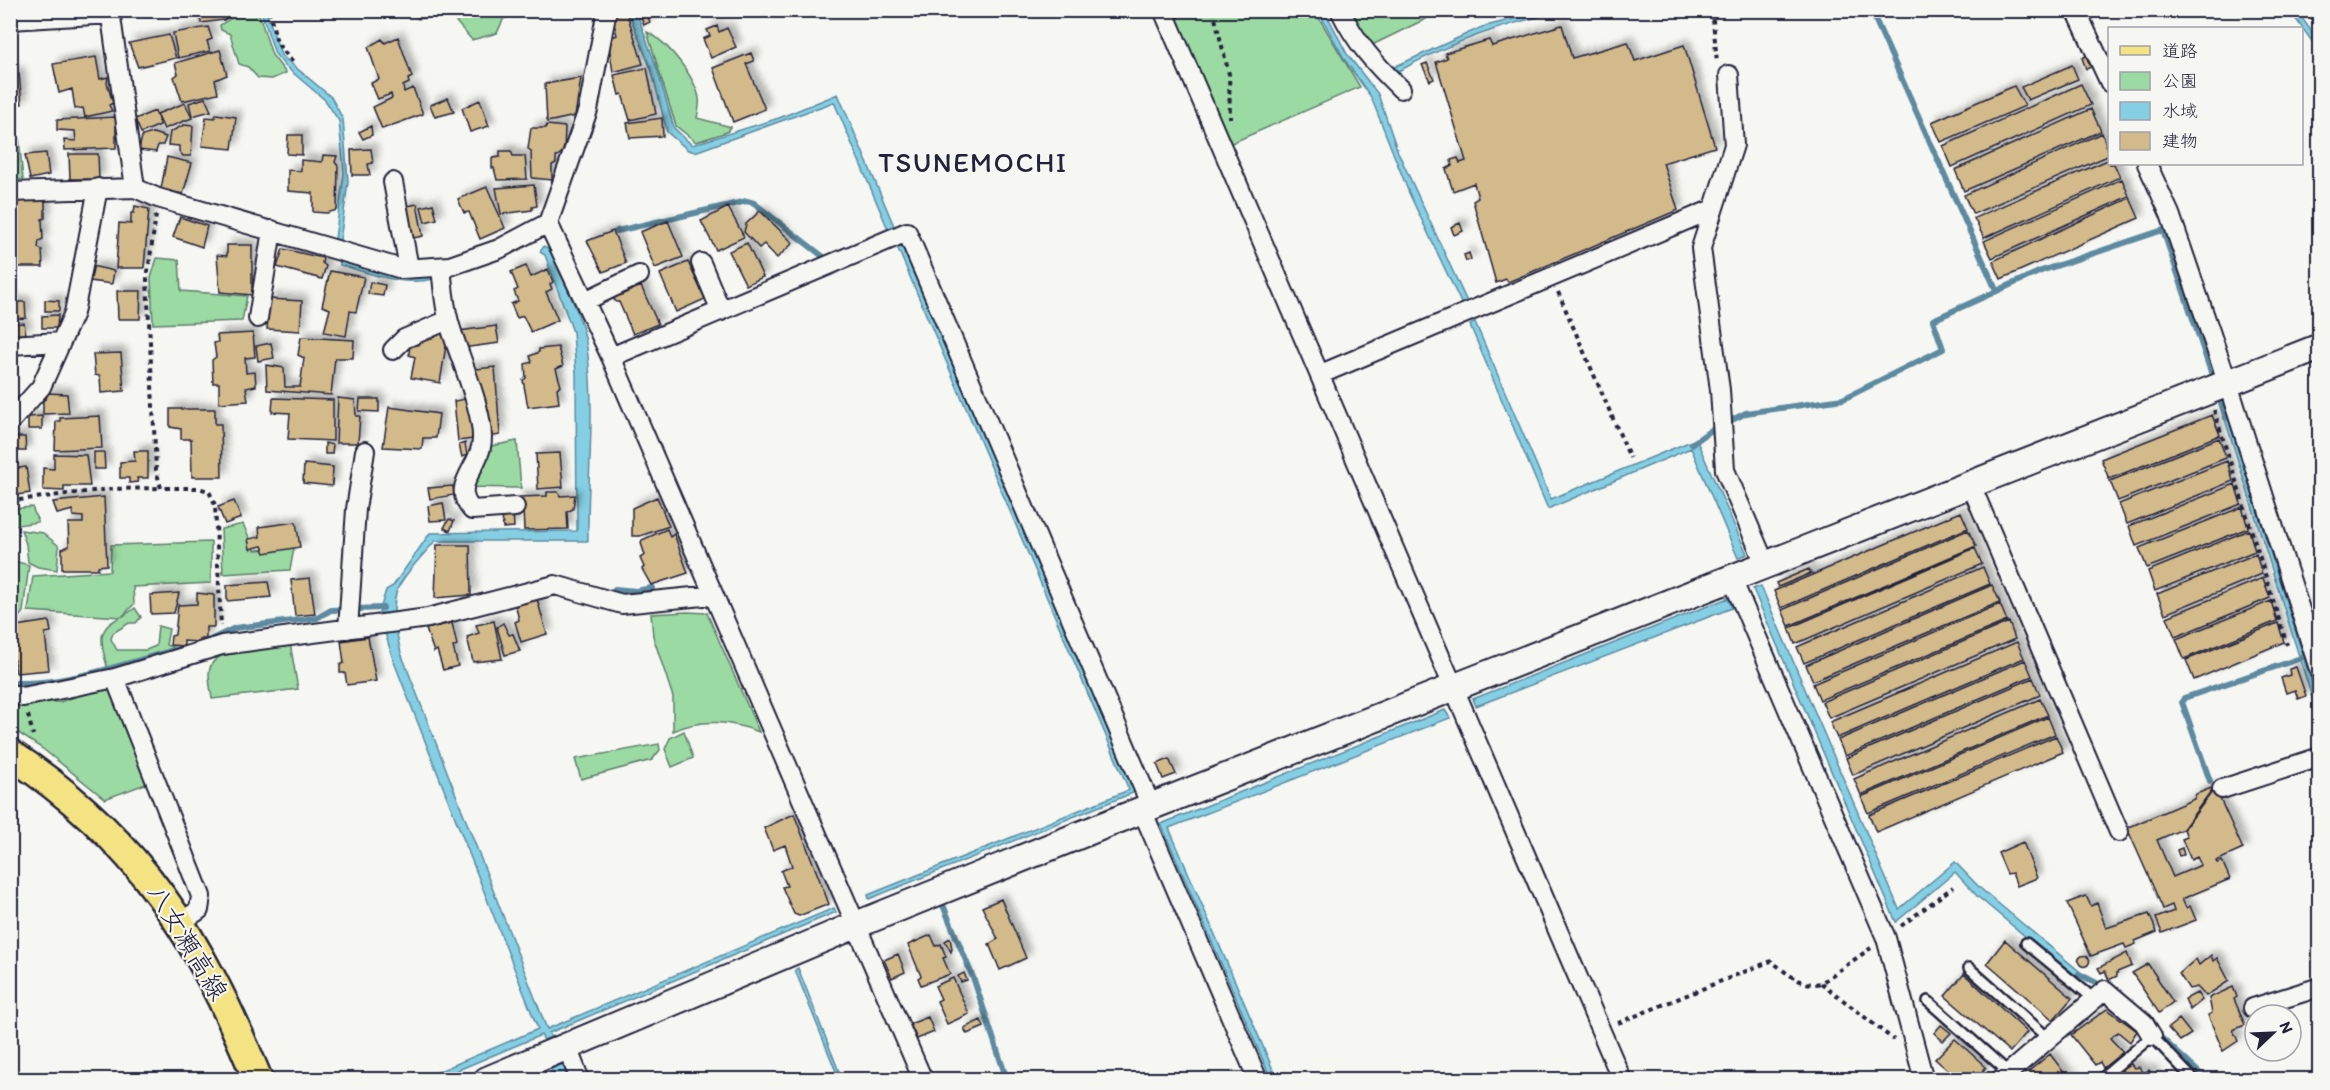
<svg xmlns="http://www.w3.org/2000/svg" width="2330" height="1090" viewBox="0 0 2330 1090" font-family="Itim,'Klee One',sans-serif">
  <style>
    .green { fill: #9bdaa2; stroke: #5e7e6e; stroke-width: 1.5 }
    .water { fill: #84cfe4; stroke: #5d8aa0; stroke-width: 1.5 }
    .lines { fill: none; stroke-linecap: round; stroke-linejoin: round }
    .stream { stroke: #5d8aa0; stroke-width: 6 }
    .building { fill: #d3ba8a; stroke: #22223b; stroke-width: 1.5; filter: url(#shadow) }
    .lane-casing { stroke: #22223b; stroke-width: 14 }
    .street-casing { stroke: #22223b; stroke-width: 22 }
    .secondary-casing { stroke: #22223b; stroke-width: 30 }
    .primary-casing { stroke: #22223b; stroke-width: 33 }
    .path { stroke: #22223b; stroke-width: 4; stroke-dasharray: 4.5 4.5; stroke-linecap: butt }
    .lane { stroke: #f6f6f2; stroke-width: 9 }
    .street { stroke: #f6f6f2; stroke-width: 18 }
    .secondary { stroke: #f6f6f2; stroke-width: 26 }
    .primary { stroke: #f4e382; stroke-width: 28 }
    .labels { text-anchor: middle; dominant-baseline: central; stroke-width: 4.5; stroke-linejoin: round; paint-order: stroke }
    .street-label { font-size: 26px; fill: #22223b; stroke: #f6f6f2 }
    .quarter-label { font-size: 28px; letter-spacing: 1.5px; fill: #22223b; stroke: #f6f6f2 }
  </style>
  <defs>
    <filter id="shadow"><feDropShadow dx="5.5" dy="-5.5" stdDeviation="3" flood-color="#0004"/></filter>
  </defs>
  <rect width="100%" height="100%" fill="#f6f6f2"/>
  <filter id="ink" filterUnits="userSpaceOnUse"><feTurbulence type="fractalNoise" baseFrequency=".0167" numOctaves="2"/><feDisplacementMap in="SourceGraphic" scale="12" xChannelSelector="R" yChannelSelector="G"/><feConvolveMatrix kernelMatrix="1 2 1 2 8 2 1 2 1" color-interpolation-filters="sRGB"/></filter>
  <g filter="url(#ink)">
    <path class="green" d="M235,11H258L272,55L286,73L272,79L258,78L248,67L239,64L230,34L221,30L220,25L236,15Z
      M410,11H530L528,14L504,18L497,33L472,40L450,15L418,19Z
      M1169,11H1315L1360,87L1227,145Z
      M1342,11H1442L1366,48Z
      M647,32C667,41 695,77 699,98C700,104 698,112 697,118L731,127L727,132L696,142L676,126Z
      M10,104L16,105L23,180L11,179Z
      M157,258L179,260L181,291L247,296L242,321L153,324L151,278Z
      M517,441L521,488L467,487L486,447Z
      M32,507L38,522L11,526V509Z
      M243,524L255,550L294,548L290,570L223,574L221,529Z
      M21,530L43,533L59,546L57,570L38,567L28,562L26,544Z
      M211,542V583L133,587L134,604L122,617L135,608L141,617L136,623H129L113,633L111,639L117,650H146L156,646L158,626L169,629L166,645L173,647L170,655L109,675C104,649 91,630 121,617L28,611L33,576L110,571L111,545Z
      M10,560L29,565L23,612L15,622L11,623Z
      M687,612L707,613L759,732C730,721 702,718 673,731V697L653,636L651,614Z
      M290,643L298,689L212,699C210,682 203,665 221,656Z
      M113,689L148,783L105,799L43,749L11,728L10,702H60L96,690Z
      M684,731L693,758L672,767L665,749L670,738Z
      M659,744L660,750L652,760L581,779L575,759Z"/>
    <path class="water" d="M1549,10L1564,11C1506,23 1450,42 1399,71L1394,67L1482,27Z
      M261,11H266L281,55L331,97L343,119L348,182L340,241L335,239L344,173L339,121L325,100L285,66L275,54Z
      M628,11H636L657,69L674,128L692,145L779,118L838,94L894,226L888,229L834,102L695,152L688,150L667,132L652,72Z
      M1318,11H1325L1347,54L1378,94L1398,152L1467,302L1462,305L1409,193L1371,97L1345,60Z
      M2290,11H2297L2319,42V51Z
      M901,242L1135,792L869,899L868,895L1129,790L896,244Z
      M544,246L550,250C563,281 582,314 587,348C596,412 587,477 588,541H435C425,553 400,578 396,593C391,611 397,635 401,653L547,1029L834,908L836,912L549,1033L551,1037L544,1040L541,1035L437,1079H421L538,1029L394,662L385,633V613H379L386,590L393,586L430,533L577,531L576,374L573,332L545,255L540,252Z
      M340,258L430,275L433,279C402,287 370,273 340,265Z
      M1475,322L1551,499L1696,439L1747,554L1738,558L1691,448L1548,509L1470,325Z
      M2226,412L2319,706V720L2223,413Z
      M1761,586L1899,909L1955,862L1980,888L2085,976L2081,983L1977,896L1955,872L1896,922L1753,589Z
      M1728,598L1732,608L1476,706L1473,699Z
      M1445,710L1450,718L1169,828L1277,1079H1271L1161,824Z
      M798,968L842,1079H839L795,970Z
      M563,1064L569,1079H555L551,1069Z"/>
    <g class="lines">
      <path class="stream" d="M1871,10L1996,290
        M617,231L747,201L754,203L825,258
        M2218,394L2226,418
        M1692,444L1710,431L1746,413L1843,399L1943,349L1933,320L2041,271L2163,230L2214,381
        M615,589L636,591L652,588
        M206,642L235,628L317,618L331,610L383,608
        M10,682C57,689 134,660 182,648
        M2210,781L2182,702L2184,698L2301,658
        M943,905L974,980L1007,1080
        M2079,974L2104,987
        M2157,1034L2207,1080"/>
    </g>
    <path class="building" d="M198,10H233L234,12L224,20L201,23Z
      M626,11L643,64L613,72L608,39L617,35L612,16Z
      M647,15L650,22L644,25L641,17Z
      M1562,25L1572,58L1628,42L1635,61L1684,45L1715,147L1663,163L1678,210L1508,282L1506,279L1496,283L1473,201L1478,198L1474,183L1453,191L1446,169L1452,166L1451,160L1458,158L1460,163L1466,161L1436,62L1447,58L1445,53L1489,40L1492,46Z
      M717,26L719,32L727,28L736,47L711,58L703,39L710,36L707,30Z
      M208,27L212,39L207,41L210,51L178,58L173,33Z
      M169,35L176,58L138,67L129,43Z
      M398,37L412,77L408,79L409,83L403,86L404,92L413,88L423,114L382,129L373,107L392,98L391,94L378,99L371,83L379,79L368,47L382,39L385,43Z
      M220,50L227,75L215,80L218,93L182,101L174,77L178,74L175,63Z
      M751,53L754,61L746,64L765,109L733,122L713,68Z
      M2086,56L2091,67L2086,69L2082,58Z
      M96,57L100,79L108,77L107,83L113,103L109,105L112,111L85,117L83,108L75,109L72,89L59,93L53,64Z
      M1427,63L1434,79L1430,81L1422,65Z
      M2072,65L2078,79L2028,100L2021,87Z
      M10,66L13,74L19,73L22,104L10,106Z
      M647,68L656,114L630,120L622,94L619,95L614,75Z
      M581,78L575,116L547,122L545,84Z
      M2081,84L2091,105L1952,167L1943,146Z
      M2014,86L2025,106L1941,142L1932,122Z
      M205,98L211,111L192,116L189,103Z
      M448,98L454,112L435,117L430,105Z
      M480,100L489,126L470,132L462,108Z
      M185,103L192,118L164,129L157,114Z
      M2091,109L2101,131L1964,191L1955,170Z
      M155,111L160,125L141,133L135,119Z
      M216,114L236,117L232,149L202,146L206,117L215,118Z
      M116,117V148L65,150L64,140L76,141L75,131L57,130V120Z
      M662,118L663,136L630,138L627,123Z
      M184,125L193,126L191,156H183L179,151V146L168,145L170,132Z
      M547,125L565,127L564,151L556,157V163L552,165V180L532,178L531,151L528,149L531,128H546Z
      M371,126L372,135L363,139L359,132Z
      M153,133L166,137L163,145H158L156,152L139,150L142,136Z
      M2102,133L2110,155L1973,214L1964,195Z
      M288,135H302V155L287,154Z
      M371,149L373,163L368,164L370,175H352L351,150Z
      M500,151H511L513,156H525L527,179L497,180L494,168H492V158L500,157Z
      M46,153L49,175L30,179L25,155Z
      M69,154H98L99,179H70Z
      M323,155L337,156L335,162L338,166L337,210L327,213L313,212V193L288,191V170L301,171V160L322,162Z
      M167,157L192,163L183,194L161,189Z
      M2110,159V164H2114L2120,177L1984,238L1974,218Z
      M2122,179L2129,196L1992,258L1984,241Z
      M534,185L537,206L532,207V210L501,214L496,188Z
      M487,187L505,228L480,239L469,212L464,213L458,199Z
      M45,198V218L42,219L43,239L39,241L38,248L42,250L43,267H13L10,270V213L15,212L14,202Z
      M2130,198L2139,218L2001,279L1993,261Z
      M417,204L423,236L409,239L403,207Z
      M433,204L437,219L425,222L421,207Z
      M135,206L149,209L144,268H116L119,223L131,224V213H134Z
      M728,207L744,237L716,250L701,221Z
      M760,211L793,243L777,258L764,244L759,248L744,232L746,224Z
      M180,217L207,226L202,247L173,237Z
      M668,221L683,257L655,268L640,232Z
      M1460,223L1463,231L1454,235L1451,227Z
      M613,231L626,263L603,272L587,241Z
      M747,243L763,277L746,285L729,251Z
      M227,245H252V295L220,292L217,255L227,256Z
      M283,249L323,258L322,263L326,266L322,279L277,267Z
      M1469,253L1471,259L1466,261L1464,255Z
      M688,262L705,299L676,312L660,274Z
      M92,266L114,271L112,284L90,281Z
      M526,266L531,277L548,269L553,282L550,284L552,289L546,292L558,320L531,332L523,316L517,318L511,304L518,301L514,291L518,289L511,272Z
      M330,271L364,277L356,312L350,311L346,336L324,332L330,309L322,306Z
      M370,282L385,285L383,296L368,294Z
      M641,286L658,324L633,334L619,302H616L613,298Z
      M117,291H141L140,319H118Z
      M270,299L302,301L300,331L267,329Z
      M45,300L59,301V311H45Z
      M10,302H25L26,318L10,319Z
      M58,315L57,328H42V316Z
      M24,323L26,334L10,335V324Z
      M496,326L499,343L462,348L459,331Z
      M253,333L255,357L245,358L246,373L255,372L256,386L246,388L248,401L219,403V383H213L212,360L216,357L214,343L218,342L217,335Z
      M432,333L443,334L447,339L440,383L411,378L415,357L409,355L410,343L418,345L419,339Z
      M301,337L354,340L353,358H335L331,395L267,390L266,365L284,368L285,387H300L304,358L298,355Z
      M271,343L274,358L258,361L256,346Z
      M558,347L563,366L556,369L561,386L557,388L559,403L528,407L523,380L526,378L525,364L532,362L530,356L539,352V349Z
      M121,353L124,391L101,393L100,376L95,375L93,354Z
      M495,367L500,435L484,438L467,370Z
      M48,393L67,394L69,413L43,414V400L46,399Z
      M273,398L333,400V441L288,439L290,413L272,412Z
      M338,398L355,400L356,416H360L358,443H336Z
      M360,399H379V412L359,411Z
      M465,399L470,406L473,439L458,441L454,401Z
      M389,407L439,414L436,438H423L422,449L383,447Z
      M170,409H215V424H221L222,477H192L191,439H181V429L170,427Z
      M2212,415L2220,435L2109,479L2101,459Z
      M42,416V429H28V417Z
      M100,416L102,448L55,450L56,421H60V418Z
      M10,437H25L26,451H10Z
      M2219,438L2226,458L2118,501L2110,481Z
      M325,443L333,445L332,454H325Z
      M465,443L467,455L462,457L459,445Z
      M134,451H148V478H137L138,482L129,483V478H120V462L135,461Z
      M94,452H104L105,469H94Z
      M560,453L563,487L538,489L536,454Z
      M54,454L86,455L90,486H64V491L43,490V468L54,469Z
      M2227,461L2233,481L2127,524L2119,504Z
      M304,464L333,467L332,486L303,483Z
      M26,467L30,493L10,496V469Z
      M2235,484L2241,504L2136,546L2129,526Z
      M453,486L454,495L430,499L428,488Z
      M547,492H558L560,496L575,495L573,509L567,512L568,529L524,530L523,508L518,504L519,497L547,496Z
      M104,497L107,565L98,566V569H62V549L69,546L68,523H83V517L73,516V510L57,514L53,502Z
      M657,497L669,526L640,536H632V508Z
      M234,501L241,518L225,524L218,507Z
      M443,503L446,520L430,521L428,506Z
      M2242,507L2248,528L2147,568L2139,548Z
      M1961,512L1968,528L1781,608L1774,591Z
      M513,513L514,527L503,528L502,514Z
      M449,519L454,521L450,531L444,528Z
      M296,522L300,547L265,553L262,546L250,549L248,539L260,537L259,527Z
      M667,529L670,537L674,534L688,573L651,585L642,569L644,567L640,558L645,555L641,543L642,540Z
      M1968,530L1976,546L1789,626L1782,610Z
      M2249,530L2255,551L2155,591L2148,571Z
      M437,545H470L471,595L435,598Z
      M1975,548L1982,564L1795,644L1789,628Z
      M2256,554L2262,574L2165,614L2157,594Z
      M1983,567L1990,584L1804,663L1797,647Z
      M1809,569L1811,573L1778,587L1776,583Z
      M310,578L315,614L295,616L291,580Z
      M2263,578L2270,598L2175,637L2167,617Z
      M268,582L271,597L227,601V585Z
      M1992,585L2000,602L1813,681L1806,665Z
      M179,593L174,613L151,614L150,595Z
      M197,593L214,595V627H206V639H199V642L184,641V646L170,645L171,636L175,635L178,605L197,604Z
      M530,599L532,601L537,599L547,634L521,642L515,622L519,620L515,603Z
      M2271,601L2277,621L2184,659L2176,639Z
      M2000,604L2007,621L1820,700L1813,684Z
      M49,621L51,632L45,633L49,670L16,673L11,643L17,640L16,626Z
      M494,621L502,659L473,662L467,637L479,633L476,625Z
      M2009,622L2015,639L1829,718L1822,702Z
      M452,623L457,645L453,647L458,666L443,670L437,650L434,652L426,629Z
      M503,623L509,635L513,634L520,651L505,655L497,627Z
      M2278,623L2284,642L2194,680L2186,660Z
      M368,637L376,681L347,685L345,673H340V665L344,663L341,641Z
      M2017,642L2024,658L1837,738L1830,722Z
      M2025,660L2032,676L1845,756L1838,740Z
      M2296,667L2306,696L2298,699L2295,690L2286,693L2281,678L2290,675L2289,669Z
      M2033,678L2040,695L1853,775L1846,758Z
      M2040,699L2048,715L1861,795L1854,779Z
      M2048,717L2055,734L1868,813L1861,797Z
      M2056,736L2063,752L1876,832L1869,815Z
      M1169,759L1176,774L1163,779L1157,764Z
      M2214,787L2183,829L2157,840L2173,877L2201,865L2197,857L2191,860L2182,839L2187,837L2184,829L2215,788L2243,849L2216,861L2217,863L2222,861L2230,879L2182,899L2186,908L2190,906L2196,920L2162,933L2156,918L2174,911L2172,905L2163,909L2127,828L2194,799L2196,794Z
      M794,814L829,904L799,916L794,914L782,887L787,886L781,871L792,866L785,845L773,850L764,828Z
      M2023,842L2037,878L2017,886L2012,873L2007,874L1998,853Z
      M2182,848L2184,855L2179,856L2177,850Z
      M2086,896L2091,906L2097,903L2106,928L2149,914L2157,932L2135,941L2136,944L2126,948L2124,944L2091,956L2067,903Z
      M1001,899L1026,958L1000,970L989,944L998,939L982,907Z
      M931,935L936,946L941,944L946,957L943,958L950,974L921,985L918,978L921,976L908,945Z
      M950,938L952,949L951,952L945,941Z
      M2005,940L2072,998L2053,1020L1987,963Z
      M2127,953L2132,966L2117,972V976L2109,980L2105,971L2101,973L2098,968Z
      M898,954L905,972L892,978L884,960Z
      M2211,955L2213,961L2217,958L2229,981L2206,996L2197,987L2189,989L2179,974L2196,959L2199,965Z
      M2078.5 961a5.5 5.5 0 1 1 11 0a5.5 5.5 0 1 1-11 0Z
      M2148,964L2173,1002L2159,1013L2132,973Z
      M964,973L967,980L961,982L958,976Z
      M1964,974L2027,1032L2010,1052L1945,996Z
      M953,978L969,1014L947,1024L937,1001L941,999L935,986Z
      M2233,987L2237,997L2234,999L2245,1025L2233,1030L2238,1041L2223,1051L2208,1015L2212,1013L2209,998Z
      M2197,993L2202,1000L2190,1010L2185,999Z
      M2107,1009L2137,1031L2130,1042L2118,1032L2110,1038L2123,1052L2103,1068L2100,1062L2095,1065L2071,1035Z
      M928,1017L934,1032L917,1039L910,1024Z
      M2179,1019L2191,1034L2180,1041L2168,1028Z
      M981,1020L984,1027L967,1034L964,1028Z
      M1941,1025L1951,1033L1943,1041L1934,1033Z
      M1955,1039L1986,1067L1976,1080H1959L1935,1059Z
      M2050,1054L2068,1078L2072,1077L2073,1080H2033L2029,1071Z
      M2131,1064L2134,1068L2139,1067L2144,1073L2149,1070L2156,1080H2116L2123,1075L2122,1068Z"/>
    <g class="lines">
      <defs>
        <path id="lane" d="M2026,943L2094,999
          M1969,968L2048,1038
          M1928,1001L2008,1072
          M2100,1080L2152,1036L2194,1080"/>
        <path id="street" d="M110,10L135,188
          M1163,10L1622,1080
          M1340,10C1356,43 1375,64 1401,89
          M2076,10L2110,83
          M10,20L111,14
          M1729,75L1734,145L1701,248L1720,390L1725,470L1766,566
          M2147,164L2170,214L2228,384L2320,672
          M393,182L409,268
          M10,192L135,188L158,198L402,269L450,266L499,249L548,223L588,110L607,10
          M548,223L611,357L923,1080
          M701,263L721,311
          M441,267C443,285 444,304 449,322C457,353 488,418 481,447C476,471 451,487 472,510L515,507
          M585,301L639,275
          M258,318L272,230
          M10,345L60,342
          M393,350L404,339L448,320
          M611,357L907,232L1151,806
          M1321,374L1713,209
          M10,422L41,387L74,313L98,188
          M1971,485L2119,832
          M1732,579L1886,938L1924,1080
          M348,629L356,509L365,451
          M115,678L201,896L199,910L181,922
          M10,694L23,697L115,678L222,645L428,618L555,585L622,604L713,595
          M2222,789L2320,757
          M1142,810L1258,1080
          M2253,1008L2320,987
          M567,1047L580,1080
          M2000,1080L2105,990L2144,1023L2152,1036"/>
        <path id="secondary" d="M487,1080L856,925L1142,810L2320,347"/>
        <path id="primary" d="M10,754C140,839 200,939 258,1080"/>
      </defs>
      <use href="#lane" class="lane-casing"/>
      <use href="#street" class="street-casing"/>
      <use href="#secondary" class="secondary-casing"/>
      <use href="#primary" class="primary-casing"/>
      <path class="path" d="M269,10L277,43L295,65
        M1213,10L1229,74L1230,118
        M1712,10L1717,62
        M156,215L147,279L156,470L161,488H198L209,491L215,505L221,626
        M1558,292L1630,458
        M2214,410L2287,645
        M10,501L110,489L161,488
        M28,715L33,735
        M1901,926L1953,887
        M1821,983L1894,1040
        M1618,1023L1771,961C1786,972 1802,988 1821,983L1871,948"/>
      <use href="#lane" class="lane"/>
      <use href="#street" class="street"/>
      <use href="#secondary" class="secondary"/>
      <use href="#primary" class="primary"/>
    </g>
  </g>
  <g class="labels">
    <g class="street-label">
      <text transform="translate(188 942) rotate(59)">八女瀬高線</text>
    </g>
    <g class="quarter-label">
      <text x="973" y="162">TSUNEMOCHI</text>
    </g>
  </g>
  <rect width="2330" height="1090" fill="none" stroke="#f6f6f2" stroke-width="36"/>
  <rect x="18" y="18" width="2294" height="1054" fill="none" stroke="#22223b" stroke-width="2" filter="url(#ink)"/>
  <rect x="2108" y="27" width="195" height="138" fill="#f6f6f2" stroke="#a1a1a9" stroke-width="1.5"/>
  <rect x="2120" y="46" width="30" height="9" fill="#f4e382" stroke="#a1a1a9" stroke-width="1.5"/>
  <text x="2162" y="57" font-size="18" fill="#22223b">道路</text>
  <rect x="2120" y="72" width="30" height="18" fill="#9bdaa2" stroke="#a1a1a9" stroke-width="1.5"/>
  <text x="2162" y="87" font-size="18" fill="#22223b">公園</text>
  <rect x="2120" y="102" width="30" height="18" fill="#84cfe4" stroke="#a1a1a9" stroke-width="1.5"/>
  <text x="2162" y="117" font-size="18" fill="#22223b">水域</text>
  <rect x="2120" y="132" width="30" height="18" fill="#d3ba8a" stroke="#a1a1a9" stroke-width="1.5"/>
  <text x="2162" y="147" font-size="18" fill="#22223b">建物</text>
  <g transform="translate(2273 1033) rotate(67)"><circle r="28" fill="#f6f6f2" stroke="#a1a1a9" stroke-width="1.5"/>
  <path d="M0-4.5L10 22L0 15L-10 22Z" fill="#22223b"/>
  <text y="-9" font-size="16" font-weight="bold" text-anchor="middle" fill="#22223b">N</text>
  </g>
</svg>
